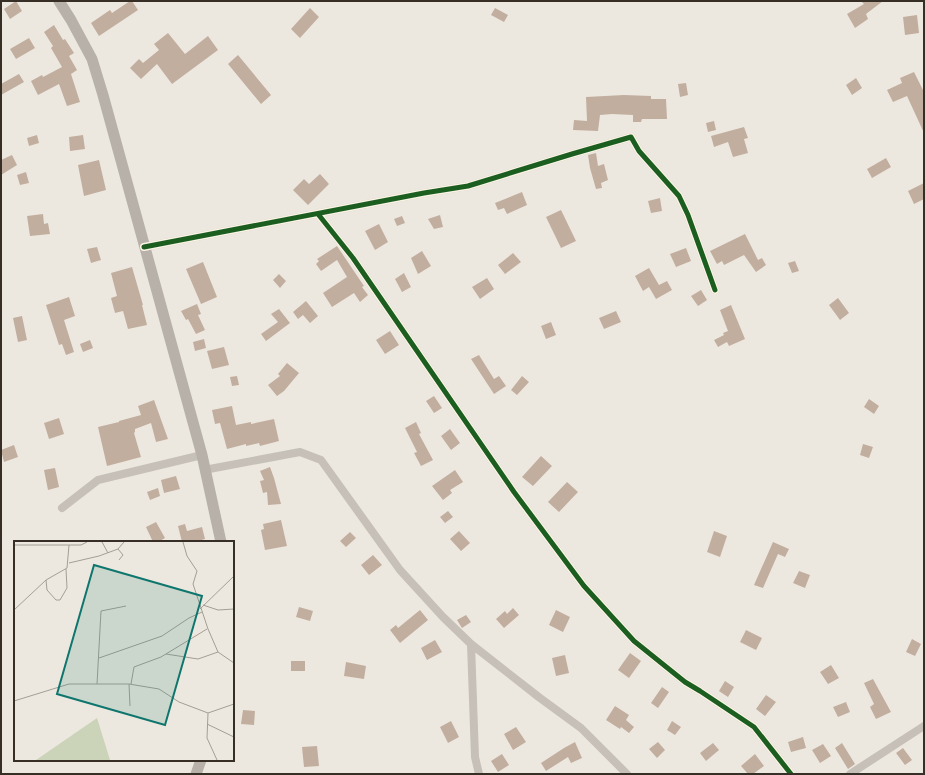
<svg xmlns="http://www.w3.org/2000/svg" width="925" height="775" viewBox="0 0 925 775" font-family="Mulish,sans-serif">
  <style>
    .building { fill: #c2ae9f }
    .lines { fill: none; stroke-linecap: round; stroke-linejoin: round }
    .street { stroke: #c6c0b8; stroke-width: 8 }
    .secondary { stroke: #b7b1a9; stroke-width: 11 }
    .cycleway-casing { stroke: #fbf4e6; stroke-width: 8 }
    .cycleway { stroke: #1b5e20; stroke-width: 5 }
    .inset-road { fill: none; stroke: #a49e95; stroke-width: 1 }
    .view { fill: #0f766e; fill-opacity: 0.15; stroke: #0f766e; stroke-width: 2 }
    .inset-edge { fill: none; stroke: #372e26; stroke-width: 2 }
  </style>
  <rect width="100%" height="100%" fill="#ede8df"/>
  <path class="building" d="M16,1L22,11L10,19L4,9Z
    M130,1H132L138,10L99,36L91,23L110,10L112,13Z
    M861,1H883L866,14L868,19L855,28L847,14L864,4Z
    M310,8L319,17L300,38L291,29Z
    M495,8L508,15L504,22L491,15Z
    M917,15L919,33L905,35L903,17Z
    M54,25L63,40L65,39L74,53L69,56L77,70L71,74L80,102L67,106L59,84L38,95L31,81L42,75L43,77L62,67L51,48L53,46L44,32Z
    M168,33L185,54L208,36L218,50L172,84L157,64L141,79L130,68L139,59L143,63L159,50L154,44Z
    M29,38L35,48L16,59L10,49Z
    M238,55L271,95L261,104L228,64Z
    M914,72L924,92V133L907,96L893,102L887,90L902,83L900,78Z
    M19,74L24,82L1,95V84Z
    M856,78L862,88L852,95L846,85Z
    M686,83L688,95L680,97L678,84Z
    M624,95L651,96V99H666L667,119H642L641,122H633V115L612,114L600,115L598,131L573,130L574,120L587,121L586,97Z
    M714,121L716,130L708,132L706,123Z
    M744,127L748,138L744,139L748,153L733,157L728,142L714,147L711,136Z
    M37,135L39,143L29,146L27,138Z
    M83,135L85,149L70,151L69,137Z
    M596,153L598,166L604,164L608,180L601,183L602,188L596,189L590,168L588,155Z
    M12,155L17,165L1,175V160Z
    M886,158L891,167L872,178L867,169Z
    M99,160L106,190L84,196L78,165Z
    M26,172L29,183L20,185L17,175Z
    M320,174L329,184L308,205L293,190L304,179L309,184Z
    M924,183V199L914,204L908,191Z
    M522,192L527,205L507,214L504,208L498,210L495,203Z
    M660,198L662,211L651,213L648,201Z
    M561,210L576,241L561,248L546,217Z
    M43,214L44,224L48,223L50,234L30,236L27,216Z
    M440,215L443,227L434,229L428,219Z
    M402,216L405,223L397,226L394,219Z
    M379,224L388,242L375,250L365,231Z
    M745,234L758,260L762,258L766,265L756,272L744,255L724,265L722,261L717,264L710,251Z
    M337,246L364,286L362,287L368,295L360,302L354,293L332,307L323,293L347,277L337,260L321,271L316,264L319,261L317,259Z
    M97,247L101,260L91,263L87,249Z
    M686,248L691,261L676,267L670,254Z
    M422,251L431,266L418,274L411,258Z
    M513,253L521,262L505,274L498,265Z
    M795,261L799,271L792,273L788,263Z
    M203,262L217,297L201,304L186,269Z
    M132,267L143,305H142L147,325L128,329L123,311L115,313L111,298L117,296L111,273Z
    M649,268L659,285L667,281L672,290L656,299L649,287L643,291L635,276Z
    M404,273L411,287L402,292L395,279Z
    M279,274L286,281L280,288L273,280Z
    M487,278L494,289L480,299L472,287Z
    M701,290L707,300L698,306L691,296Z
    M69,297L75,316L64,320L74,352L66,355L62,344L59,345L46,305Z
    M838,298L849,313L840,320L829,305Z
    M306,301L318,316L310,323L303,315L298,319L293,312Z
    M197,304L201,314L198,315L205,330L196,334L188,319L186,320L181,311Z
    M731,305L745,339L729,346L727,342L718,347L714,340L724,335L723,333L728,331L720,310Z
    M279,309L290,323L266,341L261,334L278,322L271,314Z
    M616,311L621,322L604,329L599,318Z
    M22,316L27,340L18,342L13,318Z
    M551,322L556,335L546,339L541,326Z
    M390,331L399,345L385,354L376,340Z
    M204,339L206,348L195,351L193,342Z
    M90,340L93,348L83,352L80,344Z
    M224,347L229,365L212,369L207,351Z
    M479,355L494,379L499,376L506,386L494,394L471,359Z
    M287,363L299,373L284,391L277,396L268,385L280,376L278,374Z
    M237,376L239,385L232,386L230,377Z
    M522,376L529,382L517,395L511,390Z
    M434,396L442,408L434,413L426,401Z
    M869,399L879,406L874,414L864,407Z
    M154,400L168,439L156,442L151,423L135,429V432L134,433L141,457L107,466L98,427L119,422V421L141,415L138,406Z
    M232,406L236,425L251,422V424L274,419L279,441L260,446L259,443L246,446V444L227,449L220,423L215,424L212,410Z
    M59,418L64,434L49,439L44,423Z
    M416,422L421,433L419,434L433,460L421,466L414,453L417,452L405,428Z
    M450,429L460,443L451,450L441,436Z
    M863,444L873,447L869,458L860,455Z
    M14,445L18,457L4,462L1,450Z
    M541,456L552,466L533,486L522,477Z
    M270,467L274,478L281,504L268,505L267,492L263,493L260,481L264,480L260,471Z
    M55,468L59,487L48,490L44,470Z
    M455,470L463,482L450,490L452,493L443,500L432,486Z
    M176,476L180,489L164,493L161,480Z
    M567,482L578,492L559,512L548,502Z
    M158,488L160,496L150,500L147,492Z
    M448,511L453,517L445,523L440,517Z
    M281,520L287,546L265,550L261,530L264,529L263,524Z
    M156,522L165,538L158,542H153L146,527Z
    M185,524L187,531L202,527L205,539L194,542H182L178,526Z
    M459,531L470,543L461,551L450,539Z
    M714,531L727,536L720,557L707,552Z
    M350,532L356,538L346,547L340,541Z
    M773,542L789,549L785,557L778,554L763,588L754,585Z
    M373,555L382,565L369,575L361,565Z
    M799,571L810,575L805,588L793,583Z
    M299,607L313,611L310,621L296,617Z
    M513,608L519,615L504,628L496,619L505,611L507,614Z
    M420,610L428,620L400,643L390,630L396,625L398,628Z
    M556,610L570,617L563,632L549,625Z
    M466,615L471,622L462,628L457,620Z
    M746,630L762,638L756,650L740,642Z
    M912,639L921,644L915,656L906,652Z
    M435,640L442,652L427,660L421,648Z
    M630,653L641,661L629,678L618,670Z
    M565,655L569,673L556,676L552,658Z
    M291,661H305V671H291Z
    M346,662L366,666L364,679L344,676Z
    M831,665L839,678L828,684L820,672Z
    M873,679L891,712L876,719L870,707L874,704L864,683Z
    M725,681L734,687L728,697L719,691Z
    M662,687L669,692L658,708L651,703Z
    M766,695L776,702L765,716L756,709Z
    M846,702L850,712L838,717L833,707Z
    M615,706L629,715L626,720L634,727L629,733L621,727L620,729L606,720Z
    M243,710L255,711L254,725L241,724Z
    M451,721L459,737L448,743L440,727Z
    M672,721L681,727L675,735L667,730Z
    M516,727L526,742L513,750L504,734Z
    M803,737L806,748L791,752L788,742Z
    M575,742L582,758L571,763L568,757L546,771L541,763L564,748Z
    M658,742L665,750L657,758L649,749Z
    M713,743L719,750L706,761L700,753Z
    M842,743L855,764L848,769L835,748Z
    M823,744L831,756L820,763L812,750Z
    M317,746L319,766L304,767L302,747Z
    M903,748L912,760L905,765L896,753Z
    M502,754L509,765L498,772L491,761Z
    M755,754L764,766L753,774H748L741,766Z"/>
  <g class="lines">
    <path class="street" d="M318,214L353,258L514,492L584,586L634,641L685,682L700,691L754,727L791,774
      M144,247L424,193L468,186L572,154L631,137L639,151L679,196L688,215L715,290
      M204,470L300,452L321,460L400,570L443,617L471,644L540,698L581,728L627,774
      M62,508L98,480L202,455
      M471,644L475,757L479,774
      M850,774L924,726"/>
    <path class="secondary" d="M59,1L71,20L92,59L103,95L202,455L221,542
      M196,774L201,760"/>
    <defs>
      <path id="cycleway" d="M318,214L353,258L514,492L584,586L634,641L685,682L700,691L754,727L791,774
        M144,247L424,193L468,186L572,154L631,137L639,151L679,196L688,215L715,290"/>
    </defs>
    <use href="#cycleway" class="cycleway-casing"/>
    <use href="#cycleway" class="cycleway"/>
  </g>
  <g transform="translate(14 541)">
    <rect width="220" height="220" fill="#ede8df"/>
    <path d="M83,177L96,219H22Z" fill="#cbd4b8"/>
    <path class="inset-road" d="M88,1L94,12M169,1L173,15L183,30L179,43L194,88L204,111L220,122M0,4H67L73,1M104,8L109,14L105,19M55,22L85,15L104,8L110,1M32,39L33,49L42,59H46L53,47L52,28M189,64L204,69L220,68M186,68L220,35M0,69L32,39L53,27L55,4M152,113L184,118L204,111M85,117L148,95L175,77L188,71M83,143L87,70L112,65M115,143L116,165M117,143L120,126L147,116L193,88M0,160L55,143H115L145,148L165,161L194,172L220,163M194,172L193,197L203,219M193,183L220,196"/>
    <path class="view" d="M80,24L188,55L151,184L43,153Z"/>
    <rect width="220" height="220" class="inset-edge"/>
  </g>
  <rect width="925" height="775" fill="none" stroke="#372e26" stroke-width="4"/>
</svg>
